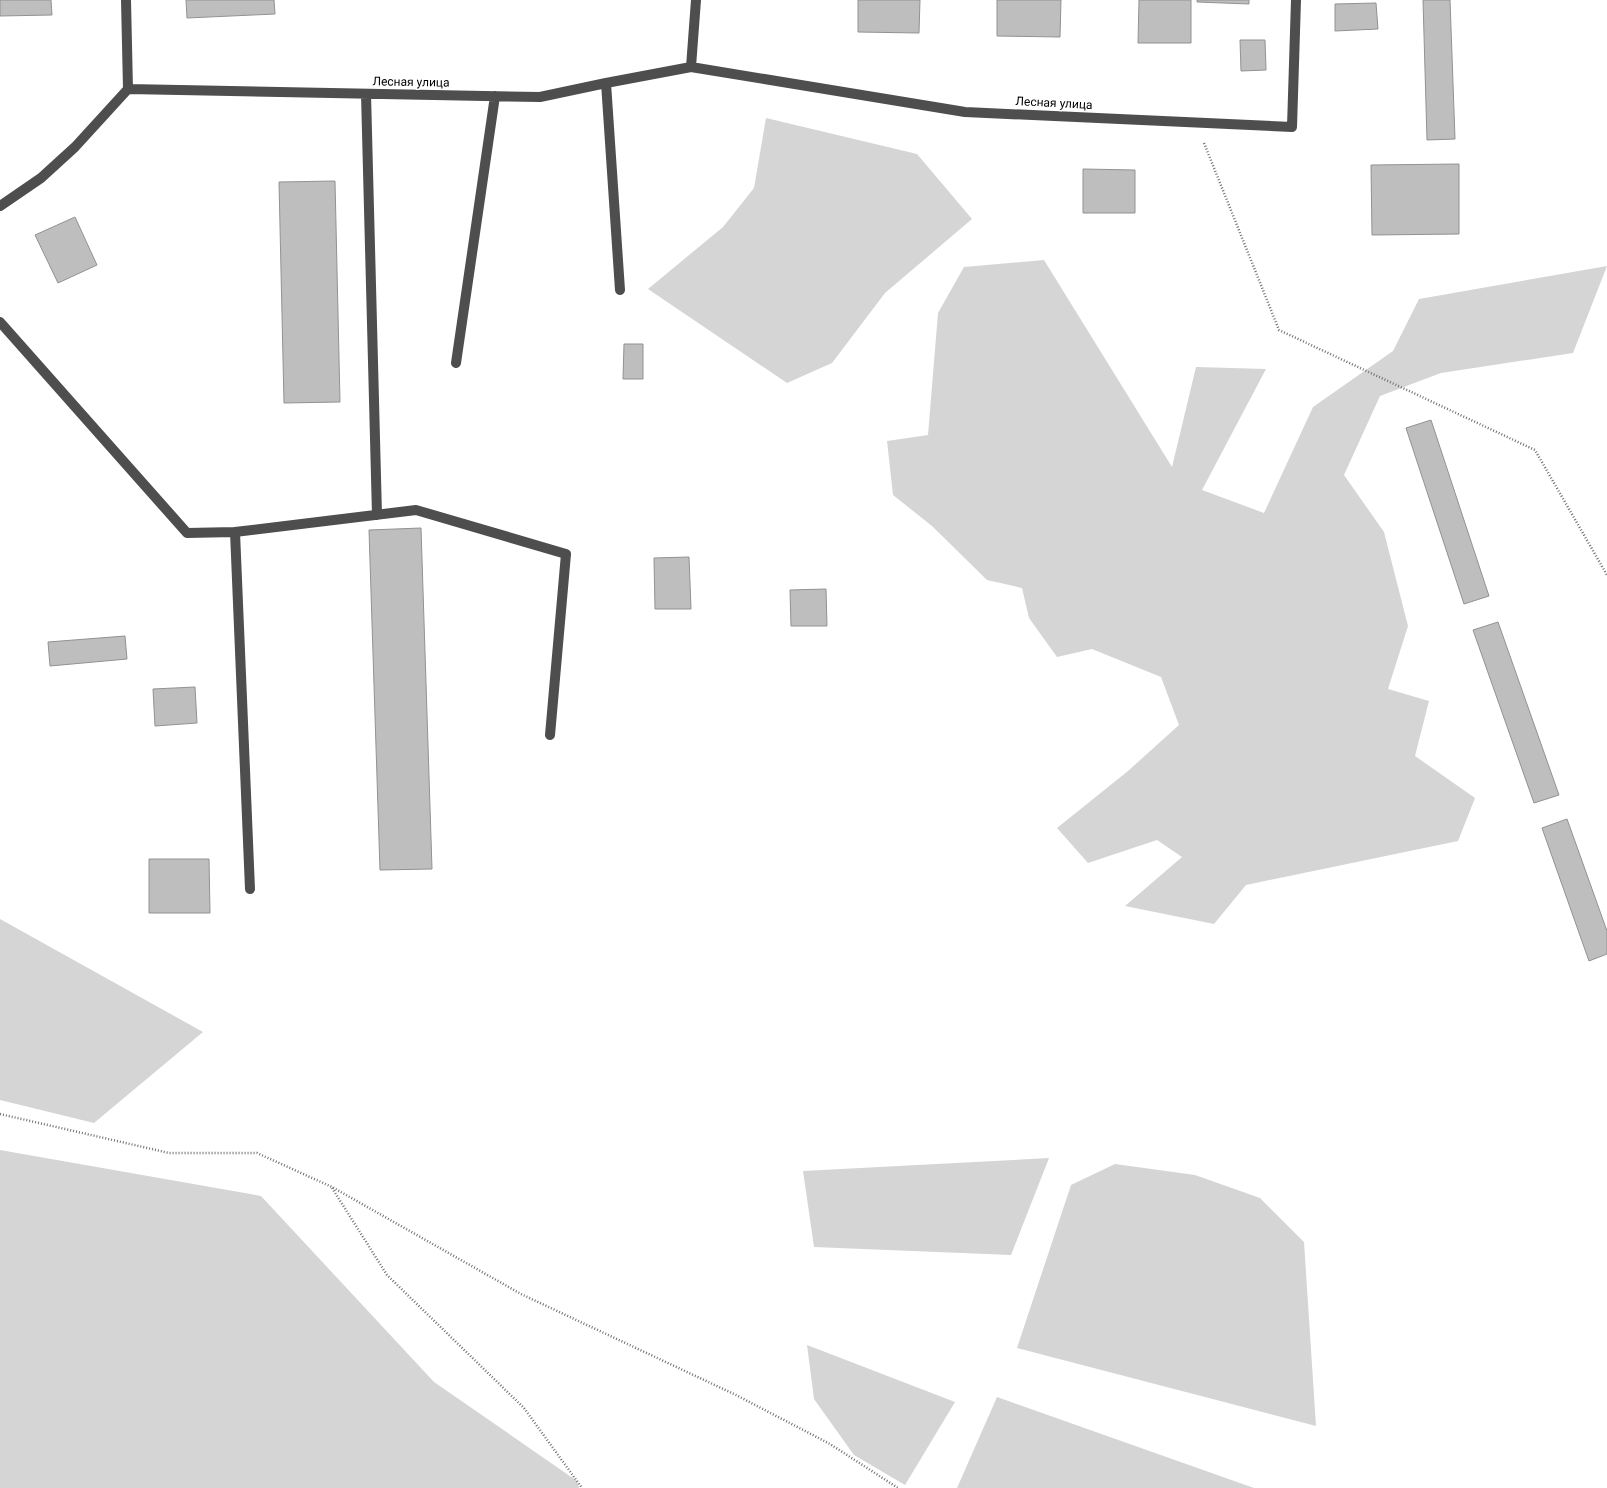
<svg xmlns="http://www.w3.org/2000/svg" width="1607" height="1488" viewBox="0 0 1607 1488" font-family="Roboto,sans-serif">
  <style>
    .green { fill: #d5d5d5 }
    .building { fill: #bebebe; stroke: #929292 }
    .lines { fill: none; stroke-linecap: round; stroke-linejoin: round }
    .path { stroke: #707070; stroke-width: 2.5; stroke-dasharray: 1 2; stroke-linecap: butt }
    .minor { stroke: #4e4e4e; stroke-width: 10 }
    .labels { text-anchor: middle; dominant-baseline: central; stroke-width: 3; stroke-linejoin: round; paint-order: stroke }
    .street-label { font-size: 12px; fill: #000; stroke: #fff }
  </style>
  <rect width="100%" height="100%" fill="#fff"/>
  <path class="green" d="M766,118L917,154L972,219L885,293L832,363L787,383L648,289L723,227L754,188Z
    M1044,260L1172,467L1196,367L1266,369L1202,490L1264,513L1313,407L1393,351L1419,299L1607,266L1573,353L1441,373L1380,396L1344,475L1384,532L1408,626L1388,689L1429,701L1415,756L1475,798L1458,841L1246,885L1214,924L1125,906L1182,857L1157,840L1088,863L1057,828L1128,771L1179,725L1161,677L1092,649L1057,657L1029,618L1022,588L987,580L932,526L893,495L887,441L928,435L938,313L964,267Z
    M0,919L203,1032L94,1123L0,1100Z
    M0,1150L261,1196L434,1382L577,1481L579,1488H0Z
    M1049,1158L1011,1255L814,1247L803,1171Z
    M1115,1164L1195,1175L1260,1198L1304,1242L1316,1426L1017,1348L1071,1185Z
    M807,1345L955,1402L905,1485L854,1455L814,1399Z
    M997,1397L1254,1488H957Z"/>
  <path class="building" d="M0,0H51L52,15L0,16Z
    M186,0H274L275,14L187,18Z
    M858,0H920L919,33L858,32Z
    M997,0H1061L1060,37L997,36Z
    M1139,0H1191V43H1138Z
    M1197,0H1249V4L1197,2Z
    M1423,0H1450L1455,139L1427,140Z
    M1376,3L1378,29L1335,31V4Z
    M1240,40H1265L1266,70L1241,71Z
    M1459,164V234L1372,235L1371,165Z
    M1083,169L1135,170V213H1083Z
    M335,181L340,402L284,403L279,182Z
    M75,217L97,265L58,283L35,235Z
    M624,344H643V379H623Z
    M1431,420L1489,596L1464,604L1406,428Z
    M421,528L432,869L380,870L369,530Z
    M689,557L691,609H655L654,558Z
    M826,589L827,626H791L790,590Z
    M1498,622L1559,795L1534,803L1473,630Z
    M125,636L127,659L50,666L48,642Z
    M195,687L197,723L155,726L153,689Z
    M1567,819L1607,931V954L1589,961L1542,828Z
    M149,859H209L210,913H149Z"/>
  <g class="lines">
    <path class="path" d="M1204,143L1279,330L1535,450L1607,575
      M0,1114L169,1153H257L332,1187L521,1294L736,1395L830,1444L898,1488
      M332,1188L387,1275L524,1408L582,1488"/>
    <path class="minor" d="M691,67L696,0
      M606,83L620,290
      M128,89L540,97L606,83L691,67L965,112L1292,127L1296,0
      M366,94L377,515
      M0,206L41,178L75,147L128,89L126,0
      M0,322L187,533L235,532L250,889
      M456,363L495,96
      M235,532L416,510L566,554L550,735"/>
  </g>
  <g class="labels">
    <g class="street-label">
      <text transform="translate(411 82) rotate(1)">Лесная улица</text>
      <text transform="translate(1054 103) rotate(3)">Лесная улица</text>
    </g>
  </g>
</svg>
